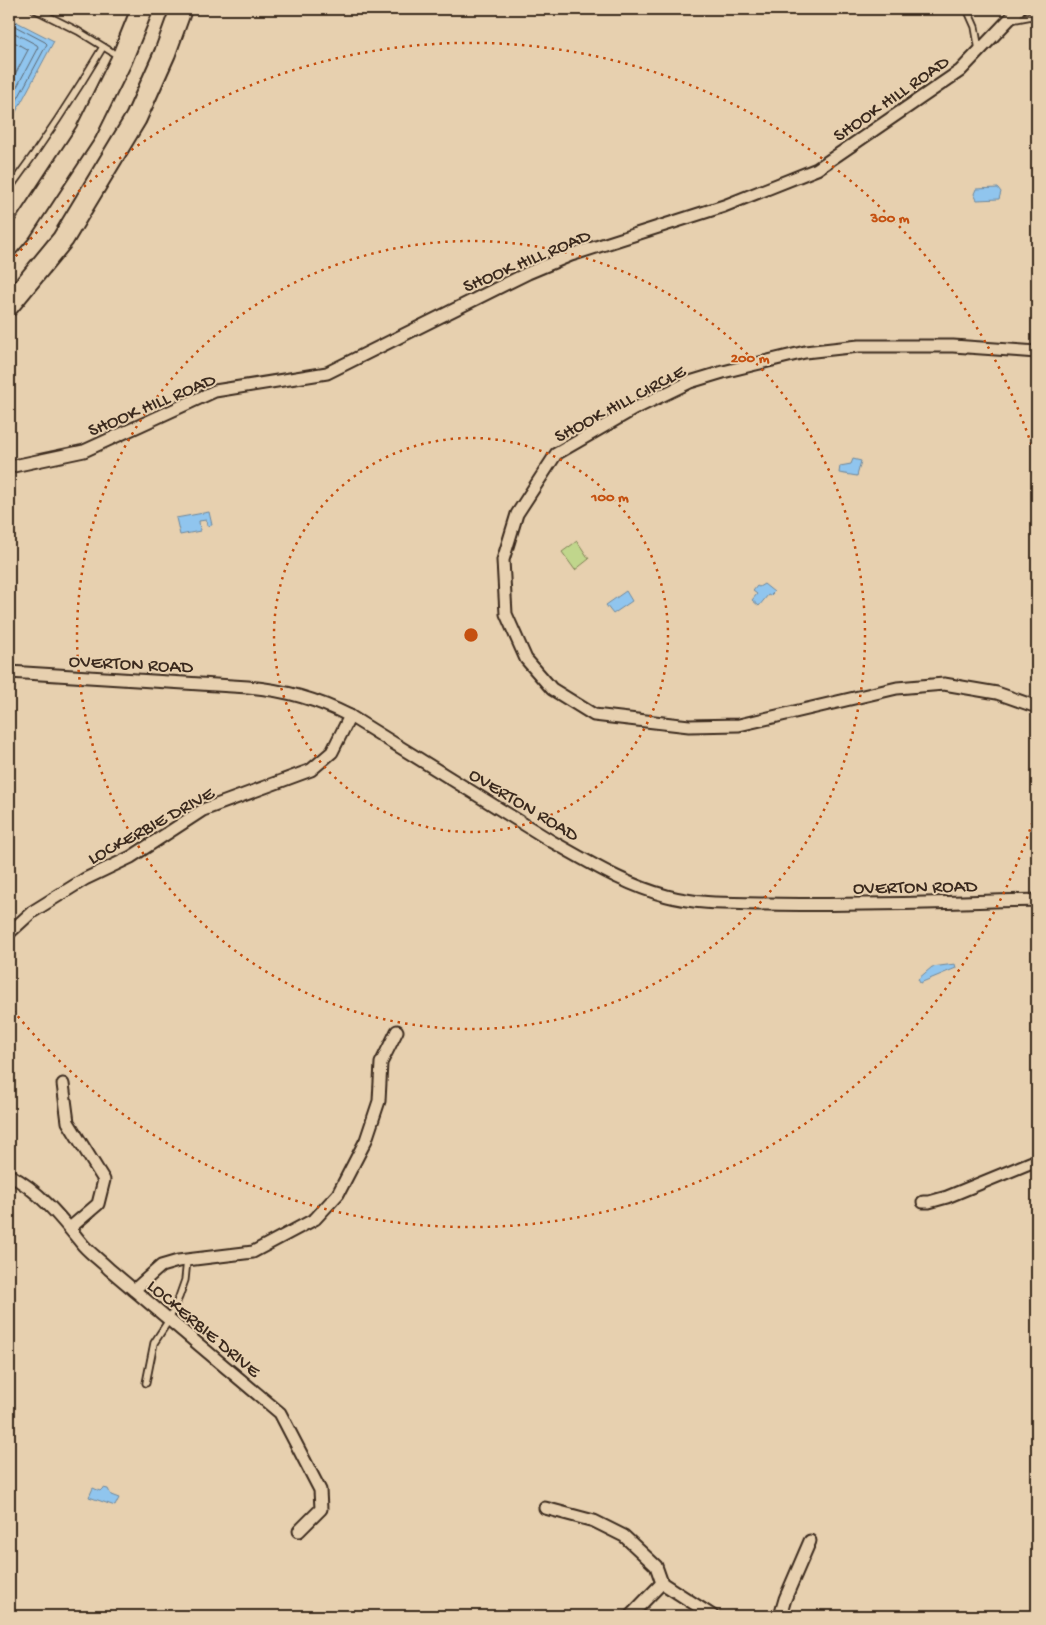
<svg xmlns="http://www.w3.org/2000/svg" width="1046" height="1625" viewBox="0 0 1046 1625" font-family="'Gochi Hand',sans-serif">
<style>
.green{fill:#c0d68c;stroke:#7e8055}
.water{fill:#90c5ee;stroke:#6e879b}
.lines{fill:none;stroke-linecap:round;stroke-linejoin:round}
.shore{stroke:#5d6871;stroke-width:1}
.lane-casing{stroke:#3b2a1e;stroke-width:9}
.street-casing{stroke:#3b2a1e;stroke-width:15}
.highway-casing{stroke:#3b2a1e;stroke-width:24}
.lane{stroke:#e7d0af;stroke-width:5.5}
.street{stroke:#e7d0af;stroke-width:11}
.highway{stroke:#e7d0af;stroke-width:20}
.ring{fill:none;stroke:#c55010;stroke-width:2.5;stroke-dasharray:2.5 5}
.labels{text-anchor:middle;stroke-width:4;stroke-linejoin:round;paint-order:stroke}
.street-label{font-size:19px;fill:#3b2a1e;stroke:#e7d0af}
.centre{fill:#c55010;stroke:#e7d0af;stroke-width:2.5}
.ring-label{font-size:15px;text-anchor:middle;font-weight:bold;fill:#c55010;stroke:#e7d0af;stroke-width:4;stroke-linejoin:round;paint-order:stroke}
</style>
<rect width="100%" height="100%" fill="#e7d0af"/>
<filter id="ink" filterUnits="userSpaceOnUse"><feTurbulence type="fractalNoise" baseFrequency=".02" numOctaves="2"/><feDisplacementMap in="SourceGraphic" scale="10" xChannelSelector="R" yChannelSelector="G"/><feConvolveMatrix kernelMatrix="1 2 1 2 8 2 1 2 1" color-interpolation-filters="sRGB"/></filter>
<g filter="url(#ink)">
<polygon class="green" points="577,541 589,559 575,570 562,552"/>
<g class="water">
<polygon points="9,18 54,41 9,125"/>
<polygon points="998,188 1001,192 999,199 977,200 974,194 976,189"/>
<polygon points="853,459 861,461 857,476 839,473 840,466 851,464"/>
<polygon points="209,512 212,525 207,526 206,520 199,521 200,531 180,535 176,518"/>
<polygon points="764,584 774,592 770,596 768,595 759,606 752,600 757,594 753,591 757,586 759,587"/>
<polygon points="626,591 632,601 613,614 606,605"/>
<polygon points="955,964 956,968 920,983 918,979 932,967"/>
<polygon points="93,1488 100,1491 103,1488 108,1489 111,1495 119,1498 115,1506 89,1497"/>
</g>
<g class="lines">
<g class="shore">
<polyline points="9,23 45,42 47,44 9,115"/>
<polyline points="9,30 37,45 38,47 9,102"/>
<polyline points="9,39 28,50 9,86"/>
</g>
<g class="lane-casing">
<g id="lane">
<polyline points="34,9 78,31 120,57"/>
<polyline points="967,9 975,27 979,50"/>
<polyline points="1011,20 1037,15"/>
<path d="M9,189c34,-46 65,-93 94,-142"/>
<polyline points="146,1383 154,1343 169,1320 179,1297 185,1280 187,1260"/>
</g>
</g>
<g class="street-casing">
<g id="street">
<polyline points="1037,352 953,346 859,346 805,352 723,372 690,382 634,409 556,454 517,514 503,560 506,614 526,659 552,689 594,715 689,726 739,725 897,688 944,684 997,693 1037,707"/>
<polyline points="9,467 84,451 215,391 327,373 528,273 571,255 724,206 817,169 960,71 1019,9"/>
<path d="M9,672l239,15c36,3 69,12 102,29l201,125c38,21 74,44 116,55 33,9 68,7 102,8 89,2 179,-2 268,-4"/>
<polyline points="9,933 32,912 85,879 131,857 203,810 311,770 332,752 350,716"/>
<polyline points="63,1084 68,1122 104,1180 98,1204 70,1228"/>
<path d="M9,1175c30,15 53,44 74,70 8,9 18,16 26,24l171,144 40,77 1,19 -22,22"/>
<polyline points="923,1202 929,1202 947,1197 1037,1160"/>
<polyline points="134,1290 161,1266 178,1261 253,1252 315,1219 338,1194 366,1140 379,1101 381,1063 397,1031"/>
<polyline points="545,1508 594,1521 624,1536 656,1566 662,1583 713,1616"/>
<polyline points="630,1616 662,1583"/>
<polyline points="780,1616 785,1599 810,1541"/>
</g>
</g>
<g class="highway-casing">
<g id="highway">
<polyline points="9,245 21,231 86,132 121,61 142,9"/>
<polyline points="9,305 63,239 136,118 165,53 181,9"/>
</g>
</g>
<use href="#lane" class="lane"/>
<use href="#street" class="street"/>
<use href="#highway" class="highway"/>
</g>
</g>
<g class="ring">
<circle cx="471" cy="635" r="197"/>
<circle cx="471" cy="635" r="394"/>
<path d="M1037 808A592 592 0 0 1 11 1008M11 262A592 592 0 0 1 1037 462"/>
</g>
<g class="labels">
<g class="street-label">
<text transform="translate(890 97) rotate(-35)" y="7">SHOOK HILL ROAD</text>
<text transform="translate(526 259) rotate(-23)" y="7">SHOOK HILL ROAD</text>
<text transform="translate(619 402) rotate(-28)" y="7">SHOOK HILL CIRCLE</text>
<text transform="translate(151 403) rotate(-23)" y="7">SHOOK HILL ROAD</text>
<text transform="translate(131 662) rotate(3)" y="7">OVERTON ROAD</text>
<text transform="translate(525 803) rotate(31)" y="7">OVERTON ROAD</text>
<text transform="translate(150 824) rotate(-29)" y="7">LOCKERBIE DRIVE</text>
<text transform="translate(915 885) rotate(-1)" y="7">OVERTON ROAD</text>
<text transform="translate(205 1327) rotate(40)" y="7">LOCKERBIE DRIVE</text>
</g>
</g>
<circle cx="471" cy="635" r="8" class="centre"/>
<g class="ring-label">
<text x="890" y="222">300 m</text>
<text x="750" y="362">200 m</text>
<text x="610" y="501">100 m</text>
</g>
<rect width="1046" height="1625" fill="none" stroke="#e7d0af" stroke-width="30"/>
<rect x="15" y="15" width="1016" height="1595" fill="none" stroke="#3b2a1e" stroke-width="2" filter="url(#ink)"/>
</svg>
